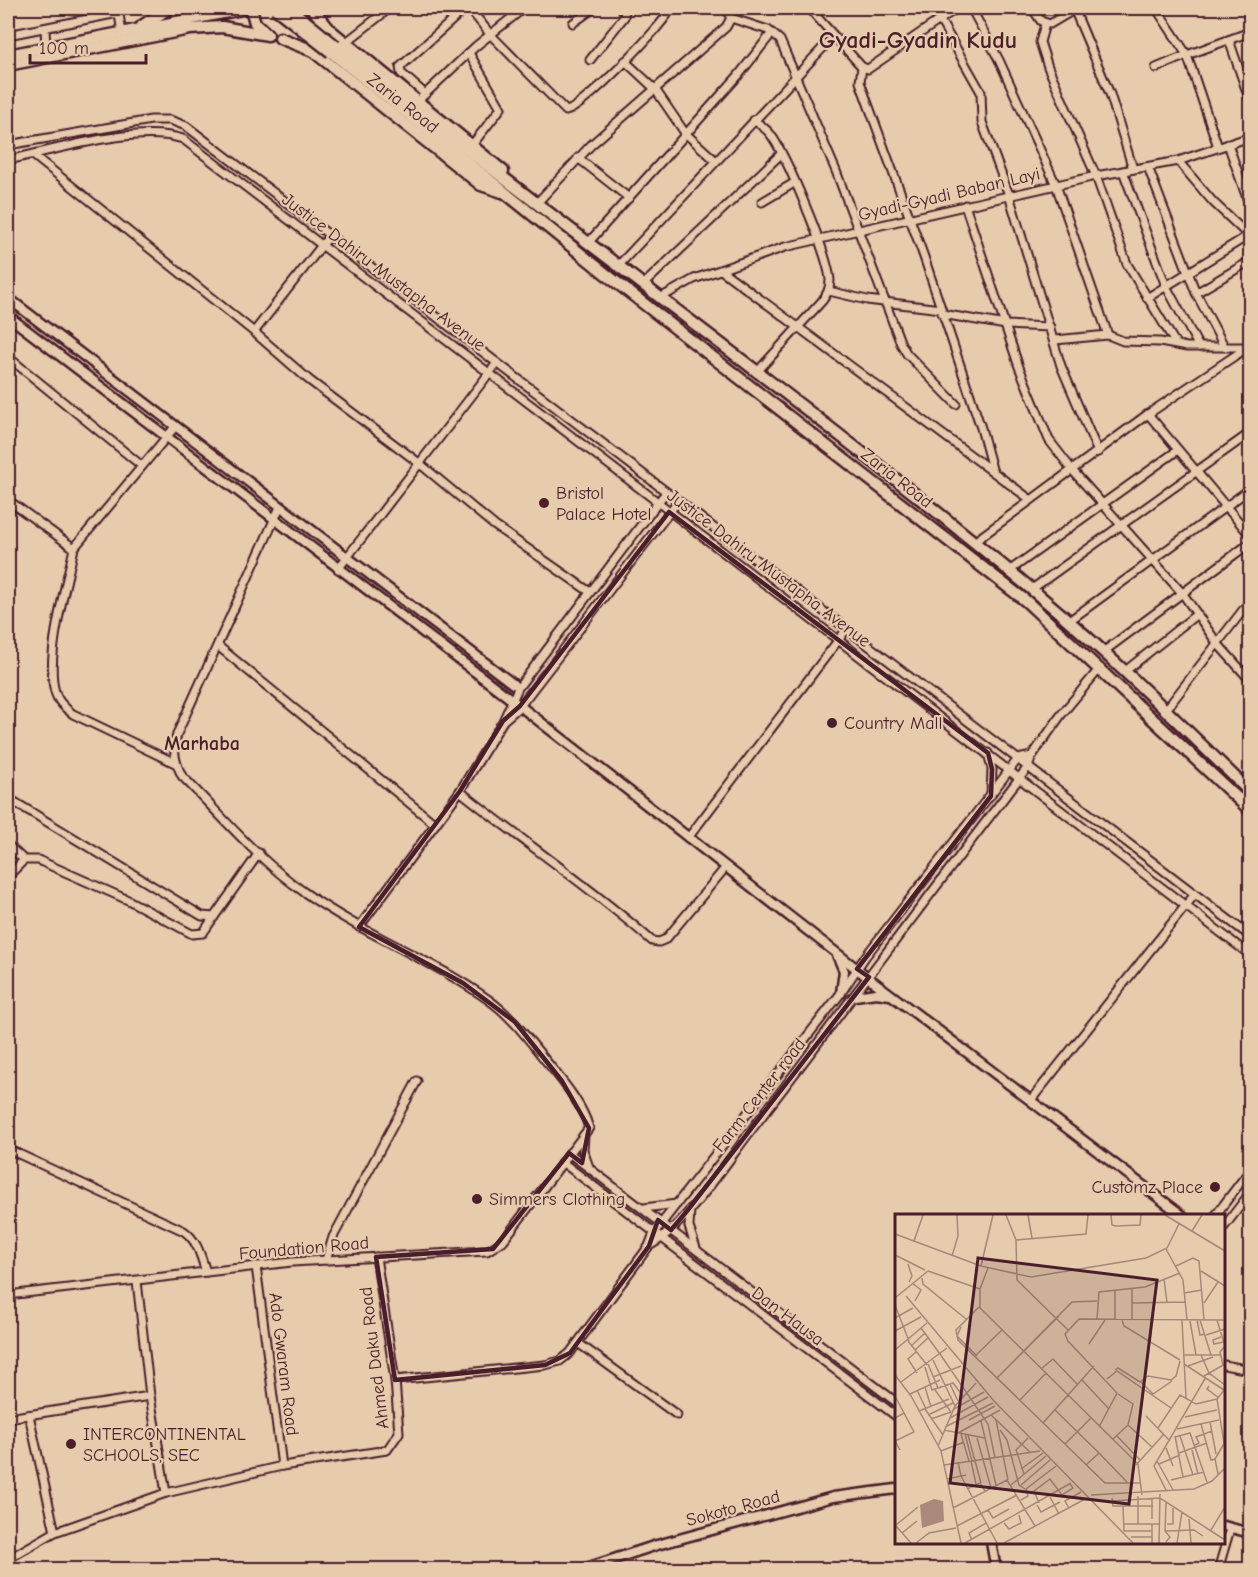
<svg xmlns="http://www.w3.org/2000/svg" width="1258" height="1577" viewBox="0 0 1258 1577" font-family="'Comic Neue',sans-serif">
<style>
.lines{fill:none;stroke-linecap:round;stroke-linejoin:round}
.minor-casing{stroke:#4a1f2b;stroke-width:11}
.tertiary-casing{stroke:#4a1f2b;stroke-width:13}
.trunk-casing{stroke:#4a1f2b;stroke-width:15}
.minor{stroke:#e6cbad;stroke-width:7}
.tertiary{stroke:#e6cbad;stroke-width:8}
.trunk{stroke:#e6cbad;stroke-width:10}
.trunk-bridge-casing{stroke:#4a1f2b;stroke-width:15;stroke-linecap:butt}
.trunk-bridge{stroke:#e6cbad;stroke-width:10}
.marked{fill:none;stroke:#4a1f2b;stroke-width:4.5;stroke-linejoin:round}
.poi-dot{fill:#4a1f2b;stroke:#e6cbad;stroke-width:2}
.labels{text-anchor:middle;stroke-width:4.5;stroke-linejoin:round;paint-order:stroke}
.street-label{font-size:18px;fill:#4a1f2b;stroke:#e6cbad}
.poi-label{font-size:18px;fill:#4a1f2b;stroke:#e6cbad;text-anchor:start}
.neighbourhood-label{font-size:20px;font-weight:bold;fill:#4a1f2b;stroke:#e6cbad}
.district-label{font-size:24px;font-weight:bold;fill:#4a1f2b;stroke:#e6cbad}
.inset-road{fill:none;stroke:#a88679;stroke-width:1.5}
.view{fill:#4a1f2b;fill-opacity:0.15;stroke:#4a1f2b;stroke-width:3}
.inset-edge{fill:none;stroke:#4a1f2b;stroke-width:3}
</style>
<rect width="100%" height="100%" fill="#e6cbad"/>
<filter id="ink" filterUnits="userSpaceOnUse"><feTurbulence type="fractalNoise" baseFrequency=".0167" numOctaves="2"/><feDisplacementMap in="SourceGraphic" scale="12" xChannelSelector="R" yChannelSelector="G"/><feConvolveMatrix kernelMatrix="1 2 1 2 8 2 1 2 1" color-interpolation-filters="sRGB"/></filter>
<g filter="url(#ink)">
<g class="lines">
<g class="minor-casing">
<g id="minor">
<polyline points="118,8 122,33"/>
<polyline points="809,8 862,67 868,69 957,8"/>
<polyline points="971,8 999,60 1056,185 1108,335"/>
<polyline points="1032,8 1041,21 1050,24 1077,8"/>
<polyline points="1156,8 1187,55 1250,32"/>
<polyline points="1074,9 1110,94 1133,169"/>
<polyline points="731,18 768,30 780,40 836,171 901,344 907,354 956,404"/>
<polyline points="940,20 981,92 982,122 1009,195 1061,366 1098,452"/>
<polyline points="573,23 594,8"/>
<polyline points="1045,24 1040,42 1048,67 1096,176 1127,264 1176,344"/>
<polyline points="45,29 46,47"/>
<polyline points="8,35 118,13"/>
<polyline points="1229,40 1250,101"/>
<polyline points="345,43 390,8"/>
<polyline points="469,53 501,108 472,145"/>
<polyline points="590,60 624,17 625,12 621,8"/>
<polyline points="625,61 655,89 685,133 716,161"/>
<polyline points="862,67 860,82 924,257 981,428 992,469"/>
<polyline points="1156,68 1187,55 1218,147"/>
<path d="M425,94l-24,-21 -1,-6 66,-59 4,1 20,25 76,77c16,-2 100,-88 105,-103"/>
<polyline points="422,97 476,46 524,8"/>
<path d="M754,120c6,5 13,9 17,15 16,22 57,120 59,145 0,9 -3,14 -8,21l-66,72"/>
<polyline points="1228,144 1250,207"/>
<polyline points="8,145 151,120 170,120 186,126 1250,936"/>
<polyline points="33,155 254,332 330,235"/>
<polyline points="578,158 629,198"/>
<path d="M8,160c47,-10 130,-36 175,-21l1067,816"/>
<polyline points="1178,161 1213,202 1250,237"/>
<polyline points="1148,167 1196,293 1224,346"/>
<polyline points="1123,171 1166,286 1199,347"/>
<polyline points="762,202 794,183"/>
<polyline points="536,204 591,145 726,27 731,18 725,8"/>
<polyline points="965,205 1019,367 1049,440 1073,471 1183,594 1217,643 1250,680"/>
<polyline points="588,243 738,76 772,33"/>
<polyline points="618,266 834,36"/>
<polyline points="721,270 1031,500"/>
<polyline points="643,285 781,154"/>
<polyline points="829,291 867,300 941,309"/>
<polyline points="1196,293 1250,261"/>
<polyline points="660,298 694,279 785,247 1096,176 1178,161 1250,137"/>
<polyline points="1147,298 1249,235"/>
<polyline points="942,314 1006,325 1050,327"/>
<polyline points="254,332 309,380 419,463 495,526 590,592"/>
<polyline points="1055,340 1108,335 1123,341 1160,342 1187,347 1248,347"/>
<polyline points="8,357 142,466"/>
<polyline points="1148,414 1250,535"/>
<polyline points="8,500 74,548 174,428"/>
<polyline points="974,542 1148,414 1248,347"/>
<path d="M74,548c-7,35 -32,117 -17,149 4,8 9,12 16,17l102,49"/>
<polyline points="338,569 497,363"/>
<polyline points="1009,571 1178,450"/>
<polyline points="1032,589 1250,433"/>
<polyline points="1069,621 1250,489"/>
<polyline points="218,646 435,824"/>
<polyline points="1103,652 1250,543"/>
<polyline points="1124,672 1197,614"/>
<polyline points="1165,711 1250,601"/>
<polyline points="505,719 520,706 678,501"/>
<polyline points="988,753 992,769 991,795"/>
<polyline points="1032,756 1061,715 1100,668"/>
<path d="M460,791c63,51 131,96 192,150l7,1 7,-3 60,-72"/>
<polyline points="8,798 202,916 214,917 259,853"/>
<polyline points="688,838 846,630"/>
<polyline points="8,845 24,860"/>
<polyline points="8,876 24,860 38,860 128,900 192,934 203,933 214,917"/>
<polyline points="359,927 460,791 503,721 518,688 666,492"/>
<polyline points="1031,1100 1195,894"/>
<polyline points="584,1135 583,1150 589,1167"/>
<path d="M8,1149l176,82c14,10 17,26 22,41"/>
<polyline points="569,1153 896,1402"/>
<polyline points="562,1162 896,1416"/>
<polyline points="644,1208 677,1204"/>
<polyline points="690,1209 689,1227 696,1248"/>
<polyline points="1215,1216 1250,1170"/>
<polyline points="1224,1227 1250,1193"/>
<polyline points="326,1260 333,1237 417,1081"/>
<polyline points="256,1266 282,1466"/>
<polyline points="137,1281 150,1396 166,1493"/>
<path d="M8,1295l284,-33 195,-11 16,-10 86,-113c-6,-22 -24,-44 -38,-61 -20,-24 -37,-49 -62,-67 -59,-42 -127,-66 -185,-108 -46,-32 -83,-77 -122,-116 -8,-16 -9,-25 -5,-42l103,-227"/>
<polyline points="578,1343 677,1415"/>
<polyline points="1224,1365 1250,1370"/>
<path d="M395,1380l150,-15 15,-4 10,-8 79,-107 5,-13 187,-240 24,-36 153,-198 14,-3 -4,11c-92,118 -181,239 -272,357 -27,34 -71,104 -107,122"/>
<polyline points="29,1415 55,1532"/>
<polyline points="8,1418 150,1396"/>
<polyline points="8,1559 55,1532 166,1493 282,1466 387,1450 399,1433 395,1380 376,1257"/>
<polyline points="1218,1570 1230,1529"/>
</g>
</g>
<g class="tertiary-casing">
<g id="tertiary">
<polyline points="8,298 513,684"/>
<polyline points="8,316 520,706 857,969 1183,1216"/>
<polyline points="837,955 844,971 841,993"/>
<polyline points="855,996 876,993 890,995"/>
<polyline points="1224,1526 1250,1533"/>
<polyline points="991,1542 996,1570"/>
<polyline points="580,1570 657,1545 833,1497 896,1489"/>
</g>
</g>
<g class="trunk-casing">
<g id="trunk">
<polyline points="251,8 255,23 267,34"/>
<polyline points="312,8 329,29 503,171"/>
<polyline points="142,26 169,8"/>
<polyline points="280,38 313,51 481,185 502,192"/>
<path d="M336,46c232,188 477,360 706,552 73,61 140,128 208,194"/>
<polyline points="331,52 607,275 1026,601 1250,810"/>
<polyline points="8,55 248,8"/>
<polyline points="8,65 190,29 222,27 268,35"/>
</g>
</g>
<use href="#minor" class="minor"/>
<use href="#tertiary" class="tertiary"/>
<use href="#trunk" class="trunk"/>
<g class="trunk-bridge-casing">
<g id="trunk-bridge">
<polyline points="275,8 331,52"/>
<polyline points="289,8 336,46"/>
</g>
</g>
<use href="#trunk-bridge" class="trunk-bridge"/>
</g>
</g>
<path class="marked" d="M669,512l319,241 4,16 -1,27 -134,173 12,8 -182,234 -16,19 -13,-10 -9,26 -79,107 -25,12 -150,15 -19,-123 117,-8 76,-96 13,10 7,-35 -27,-47 -47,-59 -52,-39 -104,-56 101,-136 43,-70 17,-15z"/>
<g class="poi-dot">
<circle cx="544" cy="503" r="6"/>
<circle cx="832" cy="723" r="6"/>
<circle cx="1215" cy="1187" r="6"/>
<circle cx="477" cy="1199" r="6"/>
<circle cx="71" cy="1444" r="6"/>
</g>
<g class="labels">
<g class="street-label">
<text transform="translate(403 103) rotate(38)" y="6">Zaria Road</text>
<text transform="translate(949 194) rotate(-13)" y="6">Gyadi-Gyadi Baban Layi</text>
<text transform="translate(384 272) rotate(37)" y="6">Justice Dahiru Mustapha Avenue</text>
<text transform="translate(897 478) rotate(38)" y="6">Zaria Road</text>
<text transform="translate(769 568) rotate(37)" y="6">Justice Dahiru Mustapha Avenue</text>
<text transform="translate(759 1095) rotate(-52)" y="6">Farm Center road</text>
<text transform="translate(304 1248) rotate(-5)" y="6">Foundation Road</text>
<text transform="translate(788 1316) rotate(37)" y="6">Dan Hausa</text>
<text transform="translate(374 1358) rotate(-97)" y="6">Ahmed Daku Road</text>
<text transform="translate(284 1364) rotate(83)" y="6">Ado Gwaram Road</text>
<text transform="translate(733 1508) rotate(-15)" y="6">Sokoto Road</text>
</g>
<g class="poi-label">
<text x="556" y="499">Bristol<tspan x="556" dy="21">Palace Hotel</tspan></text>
<text x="844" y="729">Country Mall</text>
<text x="1203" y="1193" text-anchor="end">Customz Place</text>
<text x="489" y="1205">Simmers Clothing</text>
<text x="83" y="1440">INTERCONTINENTAL<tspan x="83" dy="21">SCHOOLS, SEC</tspan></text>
</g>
<g class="neighbourhood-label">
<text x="202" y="750">Marhaba</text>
</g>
<g class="district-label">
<text x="918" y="48">Gyadi-Gyadin Kudu</text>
</g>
</g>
<g transform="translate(895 1214)">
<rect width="330" height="330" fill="#e6cbad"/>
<path d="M39,285l9,2 1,20 -22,7 -2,-23z" fill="#aa897c"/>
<path class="inset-road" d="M111,1l10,25 1,40 51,50M133,1l4,23M216,1l1,10 4,1 24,-1 1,-10M270,1l60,36M297,17l10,-16M0,20l86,32 50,11 115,-19 21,-10 12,-24M121,26l70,-6 2,-19M19,27l9,-26M271,35l17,31 4,40M0,41l30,15M57,42l6,-20 -1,-21M13,50l4,12 -3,6M86,52l12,-51M281,52l17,-8 6,3 5,59M93,54l-8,21v19l158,156 4,31M33,57l52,18M306,57l24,15M27,64l1,6 43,35M269,65l3,24M17,69l9,7 -6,11M237,75v31M220,77v28M289,79l18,-3M11,82l88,105 139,142M0,84l33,-27M237,89l53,-1M309,89l14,-21M0,91l14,36M84,93l-23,23 2,10 147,143h36M164,102l-63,63 76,-77 25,-1M0,104l18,-10M202,105l2,-27 46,-5 35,-14M227,106l2,6 56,34M287,106l4,78M302,106l3,15 5,-1M305,106l11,35M322,106l8,26M295,107l6,34M66,113l-4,9 20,20M26,114l19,26M0,117l26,-14M311,121l19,-6M326,123l-8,3 1,4 9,-2M13,127l19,24M194,130l16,-24M16,132l14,-13M0,136l32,-27M20,136l14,-13M21,138l-8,7 9,14M45,140l48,70 7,34M289,141h36M306,141l8,18 16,12M80,142l27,-26M38,146l22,46M33,150l10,24M289,150l40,26M328,151l-3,-13 5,-6M293,152l25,-9M30,153l7,23 21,-7 10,13M146,155l12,-10 24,25M220,156l3,-2 22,14 8,-6 23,4 5,-4 4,-15M0,161l16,21 30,55 20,92M309,162l21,-12M38,163l28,-11M212,165l10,-8 54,37M187,166l27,29M6,168l46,-34M246,168l12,12 19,-13M55,170l8,17M314,172l-2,3 12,9M30,173l6,20M22,176l9,19M40,176l16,22M15,180l30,-14M223,180l15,10 -5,21M0,182l9,17M322,185l7,44M125,186l26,-27M30,195l18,26M59,195l30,-17M160,196l44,43M24,197l30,-12M33,201l25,-12M96,201l40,38M251,202l24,25M290,203l32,-7M0,204l9,-5 10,19 -19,9 5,9M55,204l38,-21M36,205l20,-7M74,206l26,-14M101,206l12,60M86,207l15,64M315,208l6,32M148,209l51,-57M306,210l10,36 4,-1M50,213l48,-24M204,213l18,-34 -49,-52 -3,-7 14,-15 146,1M263,214l22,-33 16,9 21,-5 8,-10M282,215l42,-9M49,216l41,8M105,216l7,10 12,45 6,4M63,219l42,-23M66,220l8,27M70,220l7,27M73,221l13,48M222,222l23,24M280,222l8,41M285,222l13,39M280,223l15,-4 17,49M82,224l14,50M218,225l15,-14 24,22M170,230l26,-26M300,231l4,-2 -3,-6 16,-6M43,232l17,-40 21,-23M271,234l7,18M297,236l6,24M46,237l23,-9M284,239l28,-10M76,247l5,23M262,247l16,29M63,248l3,14 5,-1M264,250l21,-9M49,251l96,-14M191,251l13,-12 28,29M241,251l28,-31M126,255l22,-16M129,260l-8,-24 12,-12M323,260l-3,-15 10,-17M52,265l14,-3 36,67M276,266l33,-8M116,271l35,-29M125,272l30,-26M72,275l13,-6 5,8M271,276l-12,-24 52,-89M196,281l103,-6 18,-8 13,-13M155,283l9,17M217,284l1,8h40M126,286l7,-4 -2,-7 30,-23M217,287l48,-3 65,42M144,289l-5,-12 16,-12 12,16 11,-7 -3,-4M142,291l4,7 19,-10M228,292l1,25h28M58,294l54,-28 28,46M174,294l-4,-7 16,-9M93,296l5,8 16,-9M257,305v-21M294,305l2,24M109,309l5,6 12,-6 -2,-8M228,310h36M243,310v-28M257,310v19M272,310h6v-16M1,311l22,-18M1,312l15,17M62,312l60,-31M316,316l14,-23M270,317l29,-1 9,6M7,319l15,-12M236,323h21M77,326l-3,-7 17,-10M271,328l4,-5 -5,-6 1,-28M21,329l13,-10 27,-5M70,329l106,-60M109,329l81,-44M264,329l1,-49M282,329l5,-31"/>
<path class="view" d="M83,44l179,22 -28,224 -179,-21z"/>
<rect width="330" height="330" class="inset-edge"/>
</g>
<rect width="1258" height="1577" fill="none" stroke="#e6cbad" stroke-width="30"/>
<rect x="15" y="15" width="1228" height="1547" fill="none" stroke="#4a1f2b" stroke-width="2" filter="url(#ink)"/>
<path d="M30 54v9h116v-9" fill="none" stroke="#4a1f2b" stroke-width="3"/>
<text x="39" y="54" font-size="18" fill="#4a1f2b" stroke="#e6cbad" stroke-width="4.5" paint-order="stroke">100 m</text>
</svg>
